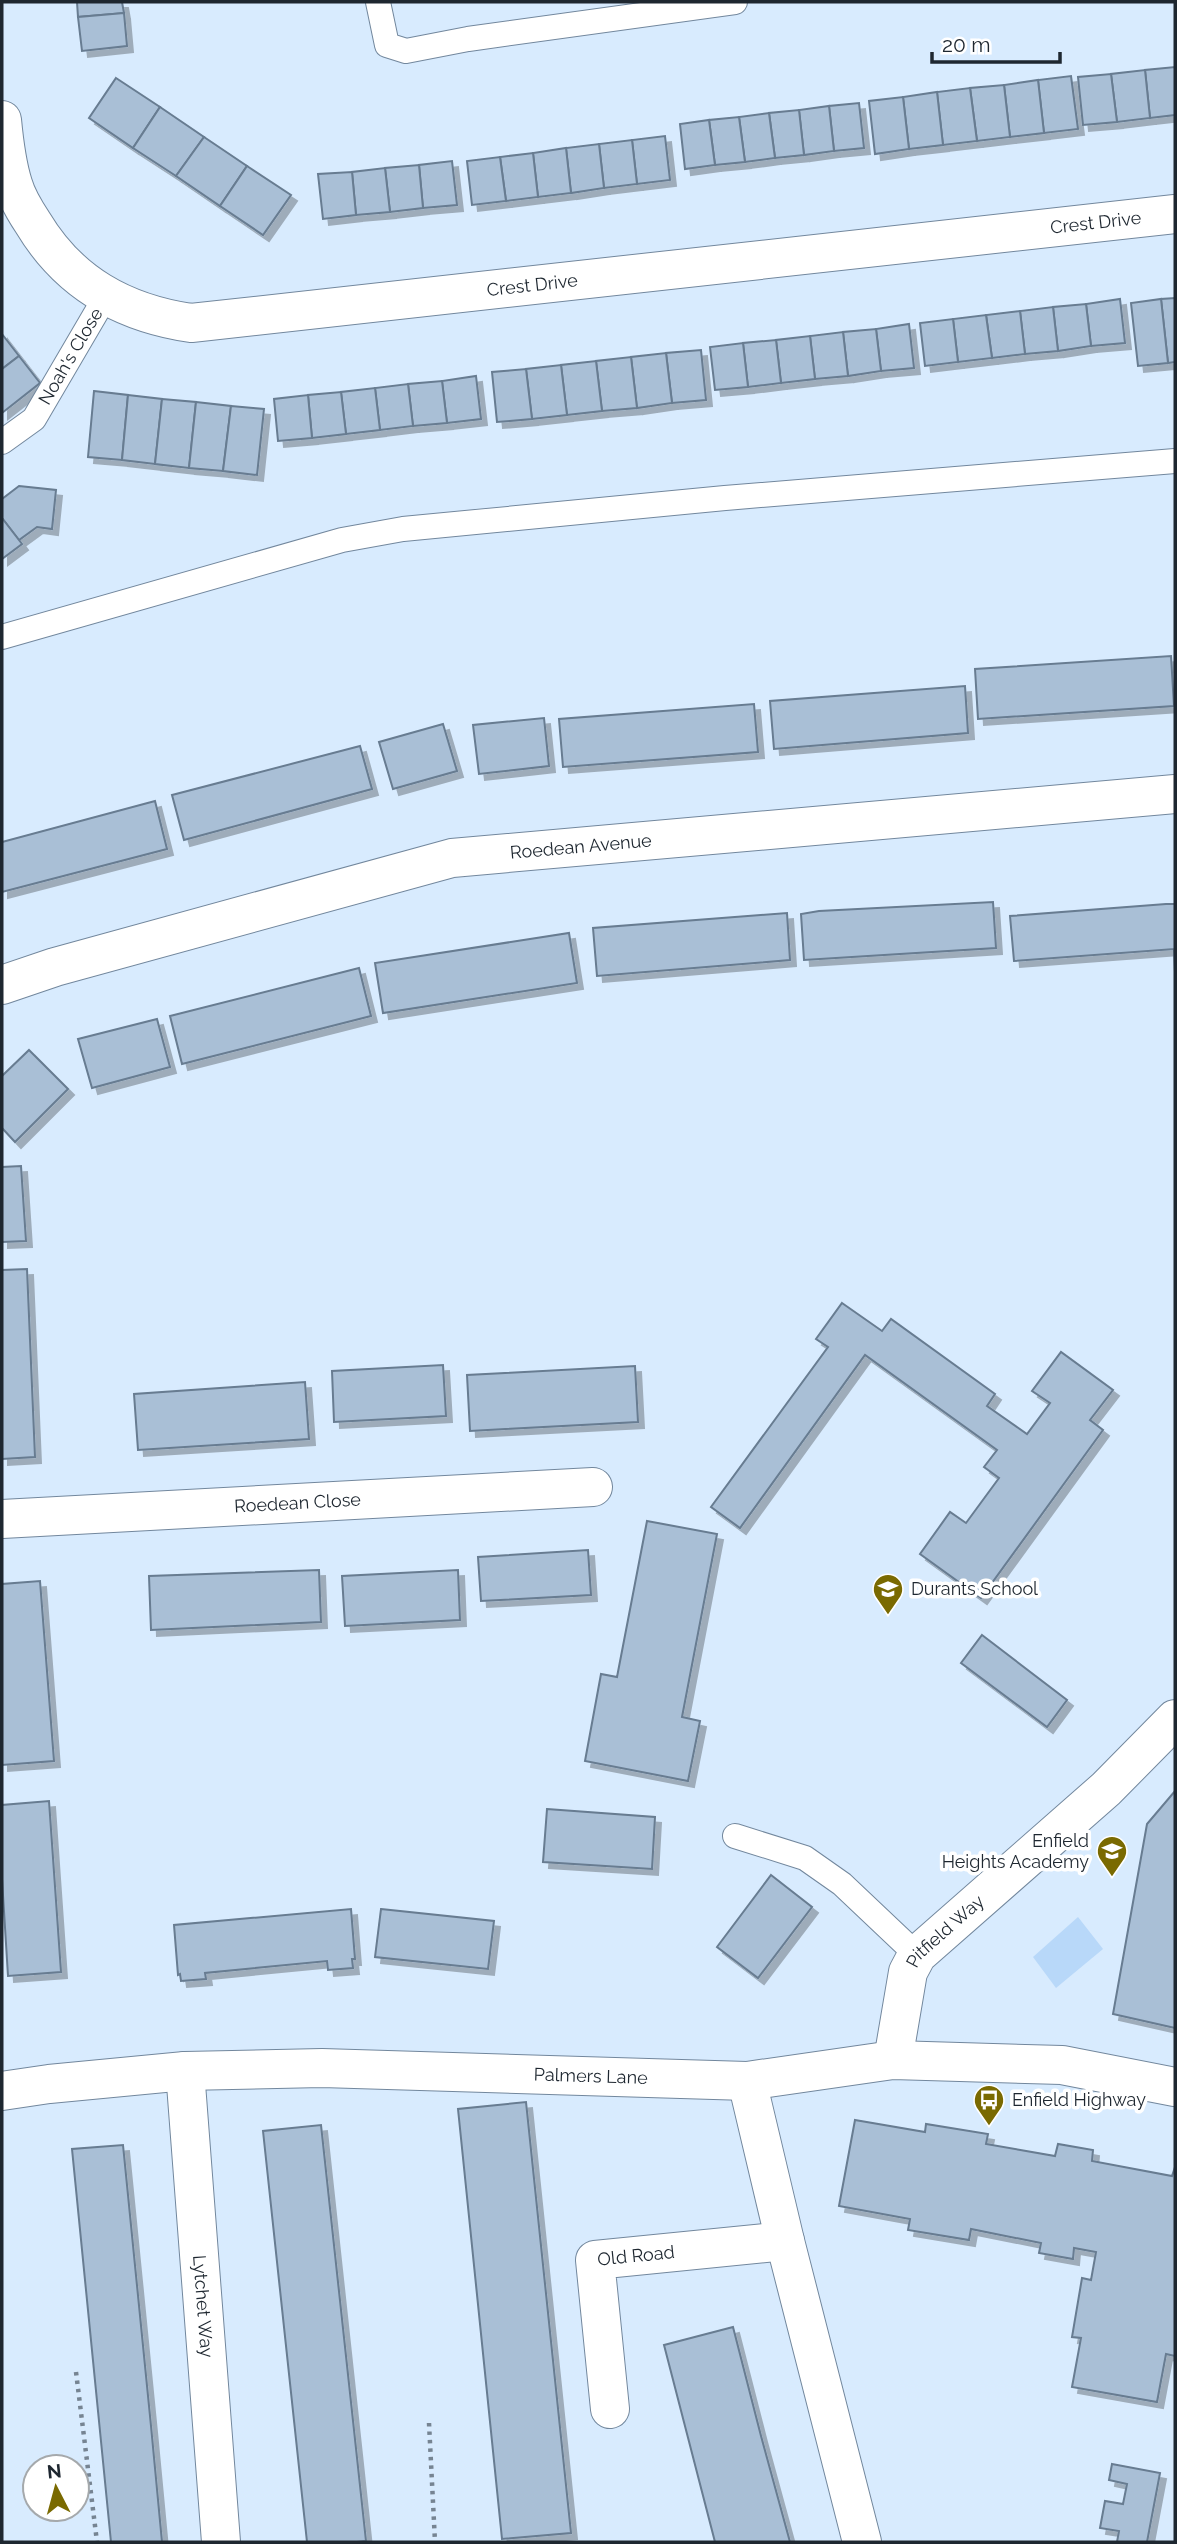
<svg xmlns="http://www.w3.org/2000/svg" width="1177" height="2544" viewBox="0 0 1177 2544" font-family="Raleway,sans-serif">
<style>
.green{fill:#b8d8f9}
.building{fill:#a9bfd6;stroke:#677c91;stroke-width:2;filter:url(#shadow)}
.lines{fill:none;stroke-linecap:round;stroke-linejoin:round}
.service-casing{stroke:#72879d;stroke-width:26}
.minor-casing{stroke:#72879d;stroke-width:40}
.path{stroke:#768492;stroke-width:4.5;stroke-dasharray:3.5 5;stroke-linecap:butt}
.service{stroke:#fff;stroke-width:24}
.minor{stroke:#fff;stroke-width:38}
.labels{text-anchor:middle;stroke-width:7;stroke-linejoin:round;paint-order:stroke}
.street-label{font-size:18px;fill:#1e2730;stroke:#fff}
.poi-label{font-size:18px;fill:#1e2730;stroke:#fff;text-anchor:start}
</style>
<defs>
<filter id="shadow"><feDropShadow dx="6" dy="6" stdDeviation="0" flood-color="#0004"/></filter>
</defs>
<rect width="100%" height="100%" fill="#d8ebfe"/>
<polygon class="green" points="1078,1917 1103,1949 1056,1988 1033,1957"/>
<g class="building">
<polygon points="77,2 122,2 124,13 78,17"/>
<polygon points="124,13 127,46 82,51 78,17"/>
<polygon points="1175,67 1175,115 1150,118 1145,70"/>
<polygon points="1145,70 1150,118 1117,122 1111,74"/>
<polygon points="1111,74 1117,122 1083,125 1078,77"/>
<polygon points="1071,76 1078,129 1044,133 1038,80"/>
<polygon points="116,78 160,107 133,148 89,118"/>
<polygon points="1038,80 1044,133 1010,137 1004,85"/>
<polygon points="1004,85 1010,137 977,141 970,88"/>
<polygon points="970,88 977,141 943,145 937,92"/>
<polygon points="937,92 943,145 909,149 903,97"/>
<polygon points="903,97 909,149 875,154 869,101"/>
<polygon points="859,103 864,148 834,151 829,106"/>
<polygon points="829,106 834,151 804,155 799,110"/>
<polygon points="160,107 204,137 176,176 133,148"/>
<polygon points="799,110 804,155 775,158 769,113"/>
<polygon points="769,113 775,158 745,162 739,117"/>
<polygon points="739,117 745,162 715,165 709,120"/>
<polygon points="709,120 715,165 685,169 680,124"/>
<polygon points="665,136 670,180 637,184 632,140"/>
<polygon points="204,137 247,166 220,206 176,176"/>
<polygon points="632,140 637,184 604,188 599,144"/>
<polygon points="599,144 604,188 571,193 566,148"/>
<polygon points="566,148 571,193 538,197 533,153"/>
<polygon points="533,153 538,197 506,201 500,157"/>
<polygon points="500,157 506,201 472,205 467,161"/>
<polygon points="452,161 457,205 423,208 419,165"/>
<polygon points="419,165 423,208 390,212 385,168"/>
<polygon points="247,166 291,195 263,235 220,206"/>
<polygon points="385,168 390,212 356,215 352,172"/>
<polygon points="352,172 356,215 323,219 318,174"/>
<polygon points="1175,298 1175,362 1168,363 1161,299"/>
<polygon points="1120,299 1125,343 1091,346 1086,304"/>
<polygon points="1161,299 1168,363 1138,366 1131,303"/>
<polygon points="1086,304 1091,346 1058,351 1053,307"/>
<polygon points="1053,307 1058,351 1025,354 1020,311"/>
<polygon points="1020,311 1025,354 992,358 986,315"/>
<polygon points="986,315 992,358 958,362 953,319"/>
<polygon points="953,319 958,362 925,366 920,323"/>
<polygon points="909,324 914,368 881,371 876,329"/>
<polygon points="876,329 881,371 848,376 843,332"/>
<polygon points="843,332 848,376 815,379 810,336"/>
<polygon points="2,334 19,356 2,369"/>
<polygon points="810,336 815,379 781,383 776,340"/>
<polygon points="776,340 781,383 748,387 743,343"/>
<polygon points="743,343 748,387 715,390 710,347"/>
<polygon points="701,350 706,400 672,403 666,353"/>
<polygon points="666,353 672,403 637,408 631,357"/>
<polygon points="19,356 40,383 2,413 2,369"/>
<polygon points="631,357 637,408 602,411 596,361"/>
<polygon points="596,361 602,411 567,415 561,365"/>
<polygon points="561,365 567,415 532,419 526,369"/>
<polygon points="526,369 532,419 497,422 492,372"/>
<polygon points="476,376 481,419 447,423 442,381"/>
<polygon points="442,381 447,423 413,426 408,384"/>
<polygon points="408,384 413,426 380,430 375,388"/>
<polygon points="375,388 380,430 346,434 341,392"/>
<polygon points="94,391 128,395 122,460 88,457"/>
<polygon points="341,392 346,434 312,438 308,395"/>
<polygon points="128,395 162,399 155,464 122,460"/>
<polygon points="308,395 312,438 278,441 274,399"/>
<polygon points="162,399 196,402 189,468 155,464"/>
<polygon points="196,402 231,406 223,471 189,468"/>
<polygon points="231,406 264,409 257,475 223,471"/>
<polygon points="19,486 56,490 52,529 37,527 19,540 2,518 2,499"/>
<polygon points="2,518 22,544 2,559"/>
<polygon points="1171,656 1174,706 978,719 975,669"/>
<polygon points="965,686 968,733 774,749 770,701"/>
<polygon points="754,704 758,752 563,767 559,719"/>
<polygon points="544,718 549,766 479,774 473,725"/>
<polygon points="443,724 457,771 393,789 379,742"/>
<polygon points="360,746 372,789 184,840 172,795"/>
<polygon points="155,801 167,849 2,892 2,842"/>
<polygon points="993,902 996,948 804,960 801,914 819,911"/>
<polygon points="1166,904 1175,904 1175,972 1174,949 1014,961 1010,916"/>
<polygon points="787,913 790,960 597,976 593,928"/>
<polygon points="569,933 577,983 383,1013 375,963"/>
<polygon points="359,968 371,1016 182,1064 170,1016"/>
<polygon points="157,1019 170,1067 92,1088 78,1039"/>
<polygon points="29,1050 68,1089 15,1142 2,1128 2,1076"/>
<polygon points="21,1166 26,1241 2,1242 2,1167"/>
<polygon points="27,1269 35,1457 2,1459 2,1270"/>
<polygon points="842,1303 882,1331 891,1319 995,1394 987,1406 1027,1434 1050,1403 1032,1391 1061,1352 1113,1390 1090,1420 1103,1430 981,1598 920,1554 950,1512 966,1523 999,1478 984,1467 997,1450 865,1355 740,1528 711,1507 828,1347 816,1339"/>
<polygon points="443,1365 446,1416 334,1422 332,1371"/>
<polygon points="635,1366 638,1422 470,1431 467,1375"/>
<polygon points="305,1382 309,1439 138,1450 134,1394"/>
<polygon points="647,1521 717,1534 682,1717 700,1721 688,1781 585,1761 601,1674 617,1677"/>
<polygon points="588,1550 591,1595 481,1601 478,1557"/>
<polygon points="319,1570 321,1622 151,1630 149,1576"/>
<polygon points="458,1570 460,1620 345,1626 342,1576"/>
<polygon points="40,1581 54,1761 2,1765 2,1584"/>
<polygon points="982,1635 1067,1700 1047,1727 961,1663"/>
<polygon points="1175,1791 1175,2028 1113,2014 1147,1824"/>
<polygon points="49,1801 61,1972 8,1976 2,1879 2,1805"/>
<polygon points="547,1809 655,1817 652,1869 543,1862"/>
<polygon points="771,1875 812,1907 758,1978 717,1947"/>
<polygon points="351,1909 355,1959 352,1959 353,1968 328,1970 327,1961 205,1973 206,1979 181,1981 180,1974 178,1975 174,1925"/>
<polygon points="381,1909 494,1921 488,1969 375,1957"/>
<polygon points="526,2102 571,2533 502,2539 458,2109"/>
<polygon points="855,2120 925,2132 926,2124 988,2134 986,2144 1055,2156 1058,2144 1093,2150 1092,2161 1172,2176 1175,2167 1175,2356 1166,2354 1157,2402 1072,2387 1081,2338 1072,2337 1082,2278 1091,2280 1096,2252 1074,2248 1073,2259 1039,2253 1041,2243 971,2229 969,2240 908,2230 910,2219 839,2206"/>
<polygon points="321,2125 366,2541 357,2542 307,2542 263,2131"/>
<polygon points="123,2145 151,2426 162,2542 111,2542 72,2149"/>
<polygon points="733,2327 761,2436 790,2542 715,2542 664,2345"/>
<polygon points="1112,2464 1160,2473 1147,2542 1117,2542 1119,2531 1100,2528 1105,2501 1123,2504 1127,2484 1109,2480"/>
</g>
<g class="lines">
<g class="service-casing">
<g id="service">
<polyline points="378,2 387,45 406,51 468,39 735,2"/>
<path id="s1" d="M2,442l32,-23 72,-123"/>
<polyline points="2,637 342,540 403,529 725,498 1175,461"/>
<polyline points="735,1836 805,1858 842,1884 917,1955"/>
</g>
</g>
<g class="minor-casing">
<g id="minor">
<path id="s2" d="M2,120c2,21 5,45 11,64 4,14 12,27 20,39 36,60 90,90 158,100l984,-109"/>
<path id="s3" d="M2,985l53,-18 397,-109 723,-64"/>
<path id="s4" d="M2,1519l591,-32"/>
<path id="s5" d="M893,2060l15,-88 9,-17 189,-166 69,-70"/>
<path id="s6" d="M185,2071l36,471"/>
<polyline points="747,2081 785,2241 862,2542"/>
<path id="s7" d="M2,2091l47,-7 136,-13 137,-3 425,13 146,-21 169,5 113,22"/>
<path id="s8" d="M610,2409l-15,-149 190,-19"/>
</g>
</g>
<g class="path">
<polyline points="76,2372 97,2542"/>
<polyline points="429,2423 435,2542"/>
</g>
<use href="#service" class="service"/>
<use href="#minor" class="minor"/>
</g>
<defs>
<g id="school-pin" transform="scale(1.575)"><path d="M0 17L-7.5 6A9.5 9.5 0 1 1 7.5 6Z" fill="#7a6a01" stroke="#fff"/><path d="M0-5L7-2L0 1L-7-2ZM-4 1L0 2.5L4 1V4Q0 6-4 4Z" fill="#fff"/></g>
<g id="bus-pin" transform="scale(1.575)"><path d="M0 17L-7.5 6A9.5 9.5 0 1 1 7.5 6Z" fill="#7a6a01" stroke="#fff"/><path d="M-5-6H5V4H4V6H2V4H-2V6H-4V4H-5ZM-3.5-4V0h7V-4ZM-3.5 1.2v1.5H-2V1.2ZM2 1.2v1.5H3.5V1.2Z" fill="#fff"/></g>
</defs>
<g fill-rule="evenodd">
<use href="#school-pin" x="888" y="1589"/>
<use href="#school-pin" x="1112" y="1851"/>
<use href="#bus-pin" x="989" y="2100"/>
</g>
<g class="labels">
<g class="street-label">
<text dy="6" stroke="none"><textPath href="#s2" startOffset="1213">Crest Drive</textPath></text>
<text dy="6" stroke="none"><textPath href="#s2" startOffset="646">Crest Drive</textPath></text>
<text dy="6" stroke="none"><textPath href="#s1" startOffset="112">Noah's Close</textPath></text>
<text dy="6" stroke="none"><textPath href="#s3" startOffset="597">Roedean Avenue</textPath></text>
<text dy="6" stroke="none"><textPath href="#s4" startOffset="296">Roedean Close</textPath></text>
<text dy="6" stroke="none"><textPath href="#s5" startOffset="145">Pitfield Way</textPath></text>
<text dy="6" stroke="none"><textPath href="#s7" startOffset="590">Palmers Lane</textPath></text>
<text dy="6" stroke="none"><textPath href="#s8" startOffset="191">Old Road</textPath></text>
<text dy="6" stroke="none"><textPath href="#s6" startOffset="236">Lytchet Way</textPath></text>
</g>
<g class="poi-label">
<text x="911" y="1595">Durants School</text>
<text x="1089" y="1847" text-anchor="end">Enfield<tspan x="1089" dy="21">Heights Academy</tspan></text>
<text x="1012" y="2106">Enfield Highway</text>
</g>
</g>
<rect width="1177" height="2544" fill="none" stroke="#1e2730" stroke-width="7"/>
<g transform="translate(56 2488) rotate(354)"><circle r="33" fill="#ffffff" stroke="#a5a9ac" stroke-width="2"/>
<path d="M0-5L12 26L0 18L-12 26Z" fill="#7a6a01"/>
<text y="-10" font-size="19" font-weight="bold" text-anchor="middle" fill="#1e2730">N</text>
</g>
<path d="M932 52v10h128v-10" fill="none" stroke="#1e2730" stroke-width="3.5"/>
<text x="942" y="52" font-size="21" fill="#1e2730" stroke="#ffffff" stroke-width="5" paint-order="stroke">20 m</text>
</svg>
